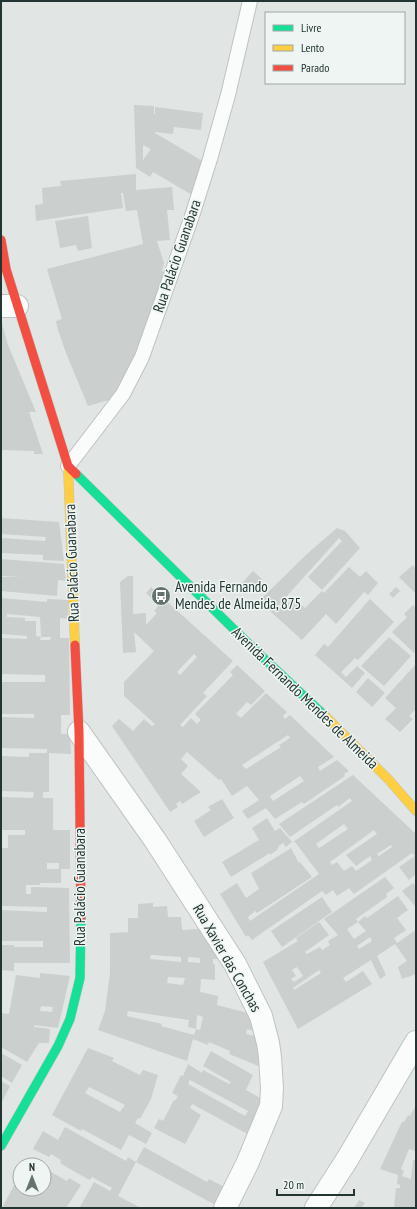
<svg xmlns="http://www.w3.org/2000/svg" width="417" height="1209" viewBox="0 0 417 1209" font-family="'PT Sans Narrow',sans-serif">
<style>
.building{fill:#cbcfce;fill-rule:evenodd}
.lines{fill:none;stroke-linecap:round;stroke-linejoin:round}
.lane-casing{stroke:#bec3c1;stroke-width:16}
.street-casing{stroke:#bec3c1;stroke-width:24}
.fast-casing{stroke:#bdc3c1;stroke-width:10}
.slow-casing{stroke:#bdc3c1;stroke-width:10}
.jam-casing{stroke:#bdc3c1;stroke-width:10}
.lane{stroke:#fafbfb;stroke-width:14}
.street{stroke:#fafbfb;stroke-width:22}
.fast{stroke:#16e098;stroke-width:9}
.slow{stroke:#ffcf43;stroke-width:9}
.jam{stroke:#f24e42;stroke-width:9}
.labels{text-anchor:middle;stroke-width:3;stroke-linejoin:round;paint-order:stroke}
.street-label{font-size:15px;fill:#223532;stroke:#eef5f2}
.poi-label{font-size:15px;fill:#223532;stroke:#eef5f2;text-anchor:start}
</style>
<rect width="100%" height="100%" fill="#e1e6e4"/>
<g class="building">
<path d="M134,105l20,1v8h1v-7l48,6 -2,17 -27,-3 -1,7 -18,-2v1l49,29 -10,34 -41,-24 -3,5 -14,-9zM143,145l8,4 -8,11z"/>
<polygon points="136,174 136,190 172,187 174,210 167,210 170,240 157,241 164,263 162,271 166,272 119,397 88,406 66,353 58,330 56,321 62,319 47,269 143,244 137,210 126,211 123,193 121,193 123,208 36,221 35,205 43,204 42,188 61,186 60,181"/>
<polygon points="88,216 92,248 78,251 76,245 60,248 55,221"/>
<polygon points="1,320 8,345 36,412 29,412 43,454 34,454 34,451 1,450"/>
<polygon points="1,518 59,522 64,561 43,560 43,555 1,553 1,538 45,541 46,537 1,534"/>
<polygon points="337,528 345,531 360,548 322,590 308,577 342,541 339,538 277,607 279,609 283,605 285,607 294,597 305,608 322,591 324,593 349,567 360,577 366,571 378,583 368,595 364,592 336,624 326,614 302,640 259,601 307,554"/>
<polygon points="1,559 64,564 66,581 58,580 57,596 1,591 1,577 22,577 1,576"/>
<polygon points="413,565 415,568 416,567 416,594 399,577"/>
<polygon points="253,571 262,579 250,592 241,584"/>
<path d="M128,576h5v38l13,-1v12l11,-12 -3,-2 10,-12 69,62 -30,32 4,3 -27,29 3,2 8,-9 6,6 4,-4 -6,-6 38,-39 -3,-3 7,-7 28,26 -14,14 -4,-3 -11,12 5,4 25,-25 21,19 -4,4 2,3 5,-4 44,42 -16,10 2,4 17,-11 12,11 -5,3 1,2 -41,28 -2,-2 -27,17 -9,-11 -18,11 -6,-8 17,-11 -12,-14 -15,10 -11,-17 -2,1 -32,-28 -6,7 7,7 -7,8 20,18 -19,12 -2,-3 -4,3 2,3 -8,5 -58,-86 7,-7 14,12 11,-12 8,7 3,-2 -31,-28v-14l30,-31 -20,-19 2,20 -13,1 -3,-71zM194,654l3,3 -17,18 -3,-3zM288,735l2,3 -11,7 2,2 -35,22 -4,-4zM300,776l4,5 -31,20 -3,-5z"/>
<polygon points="151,587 159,595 154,601 146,593"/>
<polygon points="396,587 400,591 393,598 389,594"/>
<path d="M1,598l46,4v-3l21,1v19l-8,-1v20h9l1,77h-9v19h9l1,20 -22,-1v39h-6v6h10v32h17v39h-9v14h-21v2h-14v9h5v-7l38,1 1,75h-56v8l-13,-1v-25h13v2h29v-6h-42v-31l46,2v-5l-46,-1v-58h7v-13h17v-5h-24v-33l32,1 1,-6 -33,-1v-35l28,1v-4h18v-4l-46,-1v-31l33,1v-4h-33v-32h44v-7l-44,-1v-35l1,-1 25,1v-3l-26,-2zM7,614l33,3 1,20h10l-1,3h-10l1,-3 -5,-1v-15h-11v-3l-18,-1zM47,863h12v6h-12z"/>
<polygon points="370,599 394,622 358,660 355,658 341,672 346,677 357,666 365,673 352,688 315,655 324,644 328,647"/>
<polygon points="413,605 416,608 416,651 414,653 392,632 407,617 404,614"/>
<polygon points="389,637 411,656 384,686 361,666"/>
<polygon points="416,664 416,709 409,716 413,719 400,732 385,719 396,708 385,698"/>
<polygon points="368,678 385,693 372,707 356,692"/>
<path d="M353,775l63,59v40l-7,6 -10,-13 16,-11 -3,-3 -58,41 -5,-6 -12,8 -4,-6 -7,5 -4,-4 -70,49 -4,-5 -2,2 -26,-43 17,-11 9,15 13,-9 -8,-16 40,-25 8,15 1,-1 12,15 -55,36 -2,-2 -7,6 2,4 69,-47 -24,-32h-2l59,-41 -2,-3 -12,9 -1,-2 -47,32 -11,-13zM344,824l4,5 -29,19 -3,-4zM374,830l3,4 -31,21 10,11 14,-10 2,4 -16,11 -4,-5 -8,5 -7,-9 -5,3 -2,-3zM391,845l1,2 -13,9 -2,-2z"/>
<polygon points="222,799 234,818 204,837 194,821 211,810 208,807"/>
<polygon points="267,818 275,831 280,828 292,842 286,847 283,843 279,846 277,850 270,855 270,853 231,877 222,862 259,840 252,828"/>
<path d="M385,877l9,11 -8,6 1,3 -31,22 2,3 -11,7 7,10 12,-8 -8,-9 7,-6 2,2 31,-22 10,14 -11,8 9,12 -12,8 3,5 19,-13v44l-14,5 -4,-12 9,-6 -12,-17 -18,12 9,19 -6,4 -9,-19 -28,18 3,4 17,-11 9,13 -74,45 -35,-67 35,-21 -2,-3 23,-16 10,13 -24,17 2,2 13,-7 2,3 8,-5 -2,-4 10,-6 -14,-16zM370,937l2,4 -13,8 -2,-3zM297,967l6,9 -9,6 -3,-3 5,-3 -4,-6zM319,970l2,3 -27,17 -1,-2z"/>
<polygon points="413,883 416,887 416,905 415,906 402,891"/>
<polygon points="322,897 332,912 282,947 271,931"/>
<path d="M153,903v4l14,-1 1,11h13l1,13 17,-1 19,30h-5v5h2v16l-14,-1 -1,13 18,4 -1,9 35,9 8,19 -13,-4 -1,5 16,3 6,33 -39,-16 1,-3 -21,-9 -1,3 -15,-6 -6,22 -89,-31 7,-19 5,-38v-40l18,-1v-14h10v-14zM151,955l30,2v5l-31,-3zM188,957l12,1v5l-12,-1zM168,977l17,1 -2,7 -16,-2zM128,1011l61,9 -1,7 8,2 1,-14 6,2 -3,13 -4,-1 -2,6 -33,-9 1,-2 -35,-8z"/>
<path d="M40,973l30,3 -12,52 -24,-3v2l16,2 -1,14h-10l-12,19 -26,-15v-34l8,1 7,-39 24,3zM41,1006l12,1 -1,5 -12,-1z"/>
<path d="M88,1048l26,10 -2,3 28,14 3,-5 15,5 -7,24 -11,20 -2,-1 -3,5 17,10 -6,11 -17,-9 -8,15 -39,-21 -1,2 -29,-16zM89,1087l36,18 -3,4 -2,3 -35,-19z"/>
<path d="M211,1051l42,24 -7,15 23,13 -16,34 -61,-33 -2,4 11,7 -16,29 -31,-16 5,-9 4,2 11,-21 1,1 3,-5 -6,-3 9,-18 2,1 5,-12 14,9 1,-3 26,14 2,-2 -28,-16zM190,1080l58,31 -3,5 -57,-32z"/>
<polygon points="1,1053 22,1065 12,1083 1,1076"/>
<polygon points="1,1081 10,1086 1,1104"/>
<polygon points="416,1105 416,1149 415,1151 409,1149 401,1169 404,1171 402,1176 411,1179 413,1160 416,1160 416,1208 394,1208 396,1188 400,1188 400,1185 397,1184 398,1175 380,1169 400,1126 402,1122 404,1122 408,1115 410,1116"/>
<polygon points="65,1127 126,1161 128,1157 136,1162 118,1196 141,1208 80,1207 94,1182 110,1191 112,1188 92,1177 90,1180 75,1172 60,1163 61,1160 51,1154 49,1157 33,1149 43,1131 58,1140"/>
<polygon points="144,1147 207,1182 209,1179 228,1189 219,1207 136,1162"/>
<polygon points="28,1159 39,1165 25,1165"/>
<polygon points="44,1168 67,1181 69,1178 81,1185 66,1208 2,1208 20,1174 20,1189 44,1189"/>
<polygon points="359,1200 365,1203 361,1208 354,1208"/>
</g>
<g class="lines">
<g class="lane-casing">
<polyline id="lane" points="68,466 123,394 142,357 192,216 210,159 228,95 250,1"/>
</g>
<g class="street-casing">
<g id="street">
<polyline points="1,306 17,306"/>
<polyline points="79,732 155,840 235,964 261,1016 268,1043 270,1057 272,1088 271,1106 247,1164 225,1208"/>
<polyline points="316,1208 348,1158 416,1042"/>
</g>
</g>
<g class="fast-casing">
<g id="fast">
<polyline points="76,474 255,650 326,717"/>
<polyline points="1,1146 58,1046 70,1019 80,978 81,917"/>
</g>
</g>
<g class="slow-casing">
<g id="slow">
<polyline points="68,466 75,645"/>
<polyline points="326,717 389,780 416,811"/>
</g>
</g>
<g class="jam-casing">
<g id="jam">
<polyline points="1,240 6,269 68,466 76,474"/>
<polyline points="75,645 79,732 81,917"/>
</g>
</g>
<use href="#lane" class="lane"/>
<use href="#street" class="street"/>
<use href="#fast" class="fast"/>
<use href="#slow" class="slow"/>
<use href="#jam" class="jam"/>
</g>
<defs>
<g id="bus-disc" transform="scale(1)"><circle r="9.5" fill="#657370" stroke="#eef5f2"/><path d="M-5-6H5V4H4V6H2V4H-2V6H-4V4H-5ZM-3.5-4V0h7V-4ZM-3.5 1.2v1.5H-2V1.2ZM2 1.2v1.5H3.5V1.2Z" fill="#fff"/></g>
</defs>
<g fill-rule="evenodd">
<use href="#bus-disc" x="161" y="596"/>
</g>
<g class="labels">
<g class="street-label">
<text transform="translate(177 256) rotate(-71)" y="5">Rua Palácio Guanabara</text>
<text transform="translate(72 563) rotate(-92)" y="5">Rua Palácio Guanabara</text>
<text transform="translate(305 698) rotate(44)" y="5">Avenida Fernando Mendes de Almeida</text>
<text transform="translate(80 887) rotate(-90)" y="5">Rua Palácio Guanabara</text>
<text transform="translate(227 958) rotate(60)" y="5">Rua Xavier das Conchas</text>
</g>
<g class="poi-label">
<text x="175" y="592">Avenida Fernando<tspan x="175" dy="17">Mendes de Almeida, 875</tspan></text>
</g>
</g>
<rect width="417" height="1209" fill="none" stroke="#223532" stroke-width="4"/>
<rect x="265" y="12" width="140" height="72" fill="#eef5f2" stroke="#9ca8a5"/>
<rect x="273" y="25" width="20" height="6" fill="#16e098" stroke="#9ca8a5"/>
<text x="301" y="32" font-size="12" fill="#223532">Livre</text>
<rect x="273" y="45" width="20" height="6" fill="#ffcf43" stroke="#9ca8a5"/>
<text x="301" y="52" font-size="12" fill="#223532">Lento</text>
<rect x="273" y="65" width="20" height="6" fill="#f24e42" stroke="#9ca8a5"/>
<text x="301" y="72" font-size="12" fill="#223532">Parado</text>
<g transform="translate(32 1177)"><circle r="19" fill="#eef5f2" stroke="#9ca8a5"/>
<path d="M0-3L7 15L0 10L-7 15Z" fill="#657370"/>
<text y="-6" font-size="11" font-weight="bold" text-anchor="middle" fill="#223532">N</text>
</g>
<path d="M277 1189v6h77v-6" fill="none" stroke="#223532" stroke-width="2"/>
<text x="283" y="1189" font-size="12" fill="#223532" stroke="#eef5f2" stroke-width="3" paint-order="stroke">20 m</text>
</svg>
